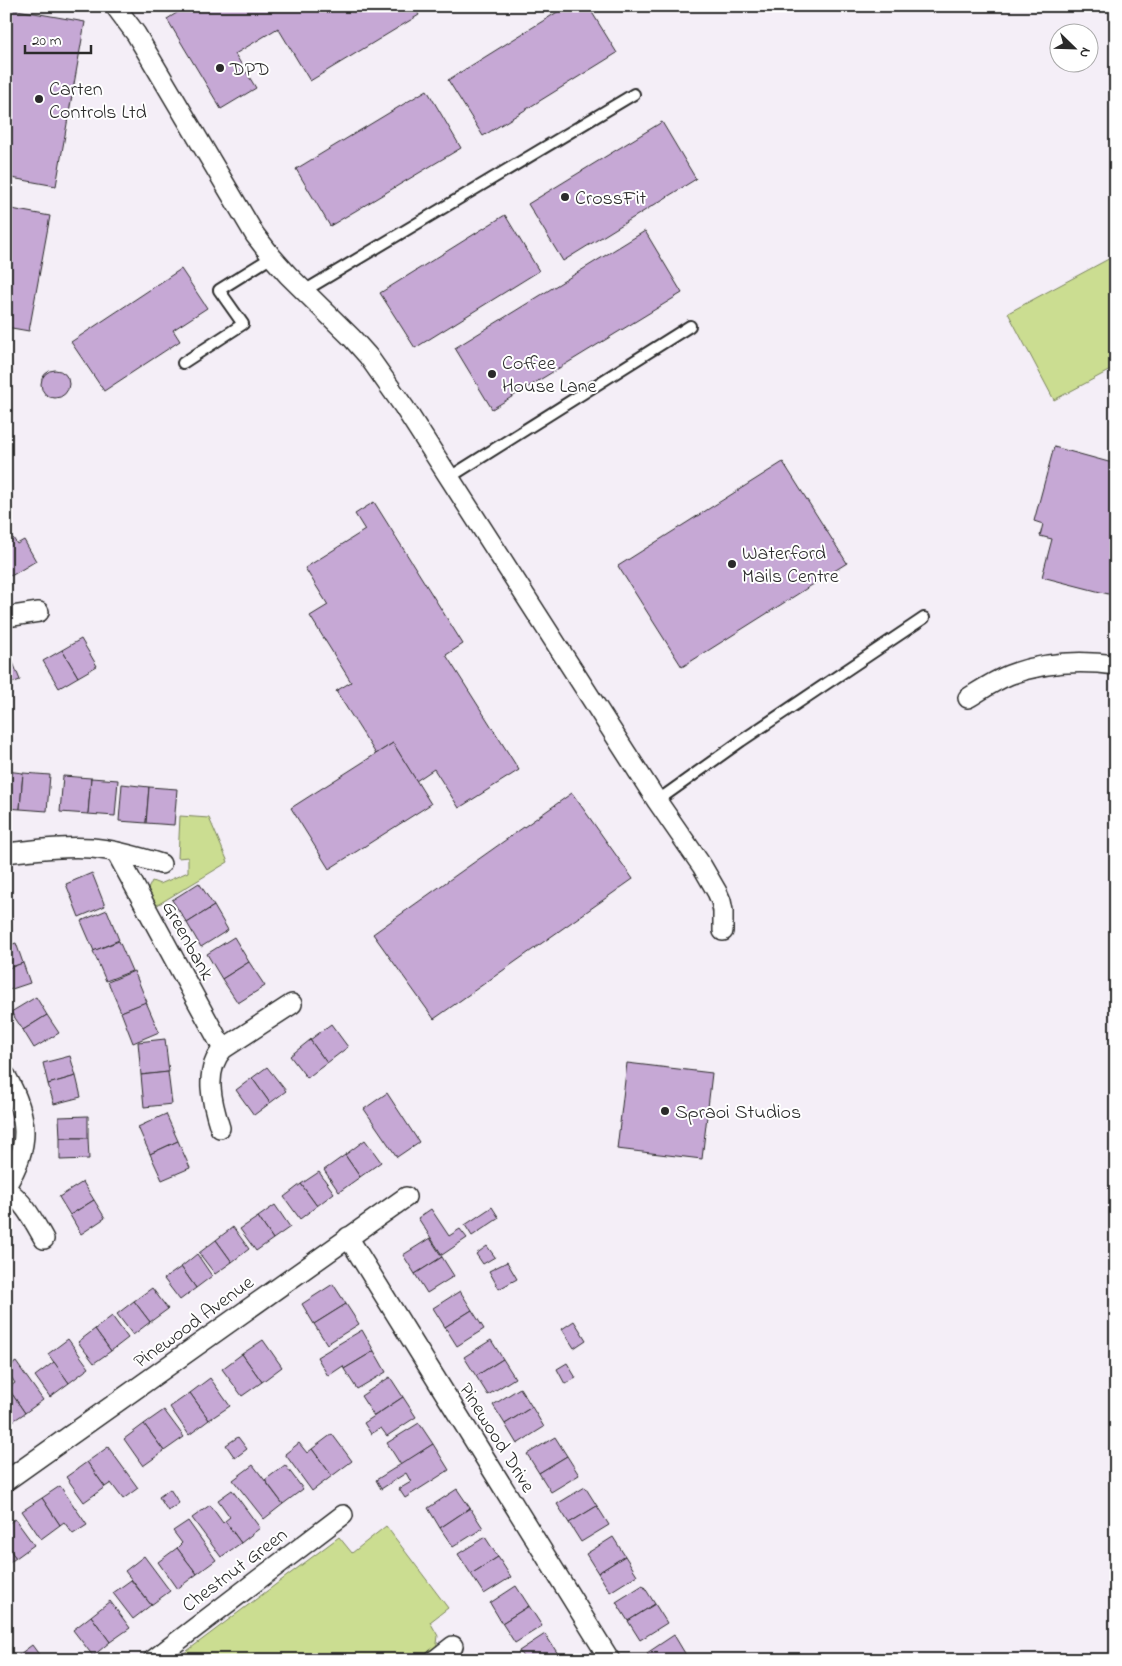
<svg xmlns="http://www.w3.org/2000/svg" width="1122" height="1666" viewBox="0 0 1122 1666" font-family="'Indie Flower',sans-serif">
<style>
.green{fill:#cbdd91;stroke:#7b845e}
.building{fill:#c6a8d5;stroke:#2b2b2b}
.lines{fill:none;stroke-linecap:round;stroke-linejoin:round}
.service-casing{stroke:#2b2b2b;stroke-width:14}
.minor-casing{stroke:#2b2b2b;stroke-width:22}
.service{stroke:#fff;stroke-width:10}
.minor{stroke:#fff;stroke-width:19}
.poi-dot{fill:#2b2b2b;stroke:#fff;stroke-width:2}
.labels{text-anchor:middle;stroke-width:4;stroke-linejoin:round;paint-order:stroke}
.poi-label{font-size:20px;fill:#2b2b2b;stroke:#fff;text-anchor:start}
.street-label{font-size:20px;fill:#2b2b2b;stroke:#fff}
</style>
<rect width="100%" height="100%" fill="#f4eef7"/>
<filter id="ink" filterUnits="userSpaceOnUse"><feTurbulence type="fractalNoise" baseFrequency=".02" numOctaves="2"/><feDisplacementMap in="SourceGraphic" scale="10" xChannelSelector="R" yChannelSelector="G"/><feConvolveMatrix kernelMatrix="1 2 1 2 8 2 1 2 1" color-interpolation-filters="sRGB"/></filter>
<g filter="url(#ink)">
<g class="green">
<polygon points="1116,255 1116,367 1054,400 1008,313"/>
<polygon points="180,816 209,818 228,862 154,907 147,891 152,881 160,884 188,872 188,857 178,858"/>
<polygon points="386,1526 448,1608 430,1622 438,1636 436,1651 424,1660 175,1660 339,1537 352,1553"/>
</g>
<g class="building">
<polygon points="188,6 414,6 419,15 310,81 278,28 235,54 256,88 221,109 167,19"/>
<polygon points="567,6 588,6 617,53 483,136 448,80"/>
<polygon points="6,8 85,22 56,186 6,177"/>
<polygon points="427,90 461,148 330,226 296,169"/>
<polygon points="662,122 696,179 563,261 528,204"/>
<polygon points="6,208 50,216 29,331 6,327"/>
<polygon points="505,215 539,271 415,348 380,293"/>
<polygon points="645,231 682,293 492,409 455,348"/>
<polygon points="181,269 207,308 173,330 180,341 104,391 71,342"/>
<circle cx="55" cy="384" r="14"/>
<polygon points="1054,447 1116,464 1116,596 1042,577 1052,539 1040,536 1043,524 1034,521"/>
<polygon points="783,462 847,563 682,667 618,566"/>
<polygon points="374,502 463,644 446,655 519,770 459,808 434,769 416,781 393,743 376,754 336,691 351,682 310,616 328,605 305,568 365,530 355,514"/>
<polygon points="13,538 17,544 24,540 36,561 11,576 6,570 6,543"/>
<polygon points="81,639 97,666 78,677 62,650"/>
<polygon points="8,650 20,680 6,685 6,651"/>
<polygon points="62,650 78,677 59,688 43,661"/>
<polygon points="393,743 431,804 329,869 291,808"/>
<polygon points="6,771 23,773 20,809 6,808"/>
<polygon points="23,773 50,775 47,811 20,809"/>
<polygon points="63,776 91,778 88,814 60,812"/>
<polygon points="91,778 118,780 115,816 88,814"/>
<polygon points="122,784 149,787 146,823 119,821"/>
<polygon points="149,787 177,789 174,825 146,823"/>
<polygon points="572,793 633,879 434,1019 373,934"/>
<polygon points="92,873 105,906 79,917 66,884"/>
<polygon points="199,883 214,906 187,923 172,900"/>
<polygon points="214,906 228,930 201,947 187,923"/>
<polygon points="107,910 119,940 94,951 81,921"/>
<polygon points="234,937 249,962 222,979 207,954"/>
<polygon points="119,941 132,971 106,981 93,951"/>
<polygon points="16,943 23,963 6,969 6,946"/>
<polygon points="249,962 265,986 238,1003 222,979"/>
<polygon points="23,963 30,983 6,991 6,969"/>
<polygon points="134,971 147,1002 121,1012 108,982"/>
<polygon points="36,997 47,1015 23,1030 11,1012"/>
<polygon points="146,1002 159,1032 133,1043 121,1012"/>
<polygon points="47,1015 59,1033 34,1048 23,1030"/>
<polygon points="331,1024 348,1047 327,1063 310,1040"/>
<polygon points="165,1039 169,1072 141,1075 138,1042"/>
<polygon points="310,1040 327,1063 307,1078 290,1056"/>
<polygon points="70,1056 76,1076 48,1084 43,1063"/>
<polygon points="627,1063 712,1073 702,1159 617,1149"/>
<polygon points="267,1067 286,1091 270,1103 252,1078"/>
<polygon points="168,1072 172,1104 144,1107 141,1075"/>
<polygon points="76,1076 81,1097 54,1104 48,1084"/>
<polygon points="252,1078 270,1103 254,1115 236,1090"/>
<polygon points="387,1093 419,1142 397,1157 364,1109"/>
<polygon points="166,1114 178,1141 150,1154 138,1127"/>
<polygon points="88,1116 88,1138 60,1138 59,1117"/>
<polygon points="60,1138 88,1138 89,1159 60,1160"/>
<polygon points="365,1140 381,1162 360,1177 345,1155"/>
<polygon points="178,1141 190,1168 162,1180 150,1154"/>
<polygon points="345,1155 360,1177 339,1192 324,1170"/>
<polygon points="319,1172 334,1193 317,1206 301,1184"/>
<polygon points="83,1182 94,1200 70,1215 59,1197"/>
<polygon points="301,1184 317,1206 300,1219 284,1197"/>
<polygon points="94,1200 105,1218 81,1234 70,1215"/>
<polygon points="275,1205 290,1227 273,1239 258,1217"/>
<polygon points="492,1207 499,1218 472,1236 465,1225"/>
<polygon points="431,1209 449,1236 460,1229 467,1238 442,1255 418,1218"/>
<polygon points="258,1217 273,1239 256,1251 240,1229"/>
<polygon points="233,1227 249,1249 232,1262 216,1240"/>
<polygon points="430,1238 442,1257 415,1274 403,1255"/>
<polygon points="216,1240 232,1262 215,1274 199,1253"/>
<polygon points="487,1246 495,1257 483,1264 476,1254"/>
<polygon points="197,1254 212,1276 196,1288 181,1267"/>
<polygon points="442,1257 454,1276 427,1293 415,1274"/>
<polygon points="507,1262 517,1279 499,1289 489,1271"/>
<polygon points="181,1267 196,1288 180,1300 164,1279"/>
<polygon points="333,1284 346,1304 314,1324 302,1304"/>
<polygon points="152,1288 168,1309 150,1322 134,1301"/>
<polygon points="460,1291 472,1310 445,1327 433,1308"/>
<polygon points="134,1301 150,1322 133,1335 117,1314"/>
<polygon points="346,1304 359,1324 327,1344 314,1324"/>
<polygon points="472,1310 484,1329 457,1346 445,1327"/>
<polygon points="112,1316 128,1338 111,1351 95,1329"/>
<polygon points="574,1321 586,1340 574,1348 562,1329"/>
<polygon points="95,1329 111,1351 94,1363 78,1342"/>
<polygon points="362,1330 374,1351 344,1369 343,1366 328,1376 317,1357"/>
<polygon points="68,1339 89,1368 69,1383 48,1354"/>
<polygon points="263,1340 282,1367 262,1382 242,1354"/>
<polygon points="491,1340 503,1359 476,1376 464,1357"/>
<polygon points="374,1351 386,1372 357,1389 344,1369"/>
<polygon points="242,1354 262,1382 242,1396 222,1369"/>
<polygon points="503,1359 515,1378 488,1395 476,1376"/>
<polygon points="16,1362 43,1400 25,1413 8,1388 15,1383 6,1369"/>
<polygon points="54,1362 69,1383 50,1397 35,1376"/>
<polygon points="567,1363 576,1378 565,1384 557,1369"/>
<polygon points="390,1377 403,1397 374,1416 361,1396"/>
<polygon points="210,1378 230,1406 209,1420 190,1393"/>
<polygon points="8,1388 25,1413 7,1425 6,1389"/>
<polygon points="520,1388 532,1407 505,1424 493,1405"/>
<polygon points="190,1393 209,1420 189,1435 170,1407"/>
<polygon points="403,1397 416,1417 387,1436 381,1428 371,1434 364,1423"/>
<polygon points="532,1407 544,1427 517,1444 505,1424"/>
<polygon points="164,1410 184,1437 164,1451 144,1424"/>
<polygon points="419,1423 433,1444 401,1465 387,1443"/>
<polygon points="144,1424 164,1451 143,1466 124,1439"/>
<polygon points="332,1434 352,1461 332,1476 312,1449"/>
<polygon points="238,1437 247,1449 235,1458 226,1445"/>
<polygon points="555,1437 567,1456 539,1473 527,1454"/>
<polygon points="299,1443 307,1453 312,1449 332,1476 312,1491 285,1454"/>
<polygon points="433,1444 449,1470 405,1498 399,1489 411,1482 406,1473 381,1489 376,1480"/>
<polygon points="108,1447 138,1488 123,1499 111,1483 105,1487 87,1462"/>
<polygon points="567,1456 579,1475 551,1492 539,1473"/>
<polygon points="87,1462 105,1487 84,1502 66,1477"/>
<polygon points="253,1465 283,1504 264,1519 233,1480"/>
<polygon points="285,1465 303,1489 283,1504 265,1480"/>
<polygon points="60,1486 87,1525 73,1534 64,1522 60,1525 42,1498"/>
<polygon points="585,1487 597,1506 569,1523 557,1504"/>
<polygon points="170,1489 179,1503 168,1511 159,1497"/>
<polygon points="457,1489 470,1508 440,1528 428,1508"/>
<polygon points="232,1490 260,1528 241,1543 225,1521 230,1517 218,1500"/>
<polygon points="42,1498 60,1525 41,1539 22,1511"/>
<polygon points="210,1505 223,1523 225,1521 241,1543 221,1557 192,1518"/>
<polygon points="597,1506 609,1525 581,1542 569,1523"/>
<polygon points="470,1508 483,1528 453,1547 440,1528"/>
<polygon points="15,1519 34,1545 16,1558 6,1545 6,1525"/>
<polygon points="188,1521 216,1560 197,1574 177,1548 182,1543 173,1531"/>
<polygon points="485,1537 498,1557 471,1574 458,1554"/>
<polygon points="613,1537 625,1556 598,1573 586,1554"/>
<polygon points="6,1545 16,1558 6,1565"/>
<polygon points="177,1548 197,1574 177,1589 158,1562"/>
<polygon points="144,1556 170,1591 151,1605 125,1571"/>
<polygon points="625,1556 637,1575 610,1592 598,1573"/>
<polygon points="498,1557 511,1577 484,1594 471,1574"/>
<polygon points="131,1580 151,1605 133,1619 113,1593"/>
<polygon points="643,1585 655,1604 628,1621 616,1602"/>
<polygon points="516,1586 529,1606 502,1623 490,1603"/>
<polygon points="110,1601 130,1628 110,1642 91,1616"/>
<polygon points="655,1604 667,1623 640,1640 628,1621"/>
<polygon points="529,1606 542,1626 515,1643 502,1623"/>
<polygon points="91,1616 110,1642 93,1656 73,1630"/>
<polygon points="545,1634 558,1654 549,1660 525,1660 519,1651"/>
<polygon points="674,1635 686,1655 678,1660 651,1660 647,1653"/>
<polygon points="32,1645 43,1660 12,1660"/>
</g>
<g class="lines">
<g class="service-casing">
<g id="service">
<polyline points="304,291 634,94"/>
<polyline points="183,363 243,324 219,290 272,257"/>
<polyline points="450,477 690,326"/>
<polyline points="657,801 741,741 924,618"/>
</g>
</g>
<g class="minor-casing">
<g id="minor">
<polyline points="115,6 136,34 255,235 272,257 288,275 352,338 368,356 404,407 657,801 702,866 717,892 721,901 723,911 723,931"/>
<polyline points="6,617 39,612"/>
<path d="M968,698c13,-8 26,-17 41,-23 34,-13 71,-15 107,-10"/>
<polyline points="116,852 223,1049"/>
<path d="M6,853c28,-3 58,-7 86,-5 24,2 47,9 69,16"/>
<path d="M6,1076c23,41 25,70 0,110"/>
<path d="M220,1128c-8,-25 -17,-57 3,-79l69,-45"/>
<path d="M6,1189c19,14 27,31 38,50"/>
<polyline points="348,1237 610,1660"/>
<polyline points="6,1481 406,1197"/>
<polyline points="153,1660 343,1515"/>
<polyline points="435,1660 453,1646"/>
</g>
</g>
<use href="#service" class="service"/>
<use href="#minor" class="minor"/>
</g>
</g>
<g class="poi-dot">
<circle cx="220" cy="68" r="5"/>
<circle cx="39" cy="99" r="5"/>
<circle cx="565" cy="197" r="5"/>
<circle cx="492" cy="374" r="5"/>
<circle cx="732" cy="564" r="5"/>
<circle cx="665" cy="1111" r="5"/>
</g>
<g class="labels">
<g class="poi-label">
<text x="230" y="75">DPD</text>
<text x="49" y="95">Carten<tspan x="49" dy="23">Controls Ltd</tspan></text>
<text x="575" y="204">CrossFit</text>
<text x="502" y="369">Coffee<tspan x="502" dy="23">House Lane</tspan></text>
<text x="742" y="559">Waterford<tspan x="742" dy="23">Mails Centre</tspan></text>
<text x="675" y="1118">Spraoi Studios</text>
</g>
<g class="street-label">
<text transform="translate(189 940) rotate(61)" y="7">Greenbank</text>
<text transform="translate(193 1321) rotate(-36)" y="7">Pinewood Avenue</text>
<text transform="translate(498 1437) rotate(58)" y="7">Pinewood Drive</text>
<text transform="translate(234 1569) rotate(-37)" y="7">Chestnut Green</text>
</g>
</g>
<rect width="1122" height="1666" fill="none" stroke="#fff" stroke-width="25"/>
<rect x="12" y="12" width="1097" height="1641" fill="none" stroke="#2b2b2b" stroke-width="2" filter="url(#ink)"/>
<g transform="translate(1074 48) rotate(113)"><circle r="24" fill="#ffffff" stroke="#aaaaaa"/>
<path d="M0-4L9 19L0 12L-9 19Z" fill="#2b2b2b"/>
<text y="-8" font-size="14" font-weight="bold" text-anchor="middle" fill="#2b2b2b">N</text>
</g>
<path d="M25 45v8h66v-8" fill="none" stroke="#2b2b2b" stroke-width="2.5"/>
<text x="32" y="45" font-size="15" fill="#2b2b2b" stroke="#ffffff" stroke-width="4" paint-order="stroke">20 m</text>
</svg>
